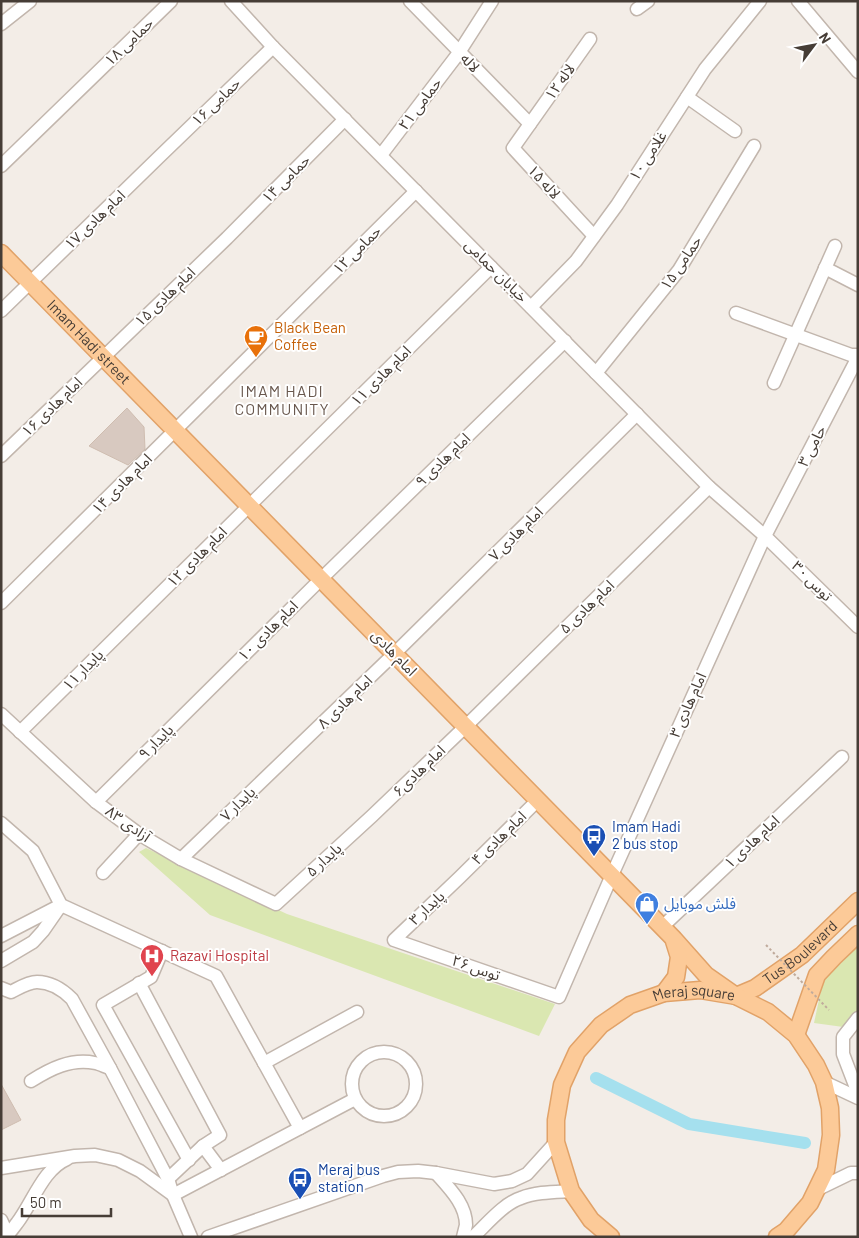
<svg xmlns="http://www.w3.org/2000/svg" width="859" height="1238" viewBox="0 0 859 1238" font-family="Barlow,'Noto Sans Arabic',sans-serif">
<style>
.green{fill:#dae7b1}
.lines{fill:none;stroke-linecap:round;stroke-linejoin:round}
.canal{stroke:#a5e0ee;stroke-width:12}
.building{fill:#d8c9c0;stroke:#cfbdb0}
.minor-casing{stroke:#c2b6ad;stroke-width:15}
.major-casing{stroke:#e1a268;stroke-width:19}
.minor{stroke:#fff;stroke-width:12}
.major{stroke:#fcca98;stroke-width:16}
.path-bridge{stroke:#c0ab9c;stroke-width:2;stroke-dasharray:2.5 2.5;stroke-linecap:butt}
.labels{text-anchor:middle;stroke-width:4;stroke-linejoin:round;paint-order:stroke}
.street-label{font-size:15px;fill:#463d36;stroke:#fff}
.food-label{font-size:15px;fill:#c56008;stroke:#fff;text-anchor:start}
.transit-label{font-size:15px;fill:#164399;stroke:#fff;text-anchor:start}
.shop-label{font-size:15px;fill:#366cbe;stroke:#fff;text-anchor:start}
.health-label{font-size:15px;fill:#be3a42;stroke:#fff;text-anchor:start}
.neighbourhood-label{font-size:16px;letter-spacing:1px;fill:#69584e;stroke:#fff}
</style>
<rect width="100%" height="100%" fill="#f3ede7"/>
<g class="green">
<polygon points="146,848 287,914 555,1004 539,1036 210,915 139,852"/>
<polygon points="858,946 858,1029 814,1023 823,981"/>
</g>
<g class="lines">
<polyline class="canal" points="596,1078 689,1124 805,1143"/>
</g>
<g class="building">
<polygon points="127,408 144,427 145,449 128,465 89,446"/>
<polygon points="1,1084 21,1120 1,1130"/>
</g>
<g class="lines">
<g class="minor-casing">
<g id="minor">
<polyline points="231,1 273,47 709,487 765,536 858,627"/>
<polyline points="410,1 530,124"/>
<polyline points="798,1 858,72"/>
<polyline points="637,9 648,1"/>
<polyline points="1,24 30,1"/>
<polyline points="590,39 513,148 580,221 594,236"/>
<polyline points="687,97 735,131"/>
<polyline points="381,155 458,54 492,1"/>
<polyline points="1,166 171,1"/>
<polyline points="825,268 858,285"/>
<polyline points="531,307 576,261 617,205 705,69 760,1"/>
<polyline points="1,311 159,157 273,47"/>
<polyline points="736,313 851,355 858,355"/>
<polyline points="596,373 679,270 754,146"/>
<polyline points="774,383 835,246"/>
<polyline points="1,456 227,238 345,119"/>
<polyline points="1,603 416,191"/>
<polyline points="1,714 96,802 139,834 181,859 276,904 372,816 466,726 709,487"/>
<polyline points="20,732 491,267"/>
<polyline points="538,800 460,877 394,940 559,997 612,875 765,536 858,357"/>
<polyline points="96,802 321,579 565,341"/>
<polyline points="1,823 33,851 61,905 216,976 300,1128"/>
<polyline points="181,859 394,654 637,414"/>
<polyline points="103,873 139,834"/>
<polyline points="662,927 842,757"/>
<polyline points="1,936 59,906"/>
<polyline points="162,951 151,977 103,1005 189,1160"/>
<polyline points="1,961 33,942 43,931 61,905"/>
<polyline points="139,983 220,1135 203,1146"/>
<path d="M1,988l10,4c8,-4 17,-10 26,-10 14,0 26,8 35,17l38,69 58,111 5,16 18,42"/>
<polyline points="858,1018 843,1037 843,1054 858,1093"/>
<circle cx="384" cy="1084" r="32"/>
<polyline points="264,1063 357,1012"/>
<path d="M31,1081c19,-12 40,-23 64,-18 5,1 11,4 15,5"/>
<polyline points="824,1082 858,1098"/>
<polyline points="1,1168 75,1156 95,1155 118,1160 140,1171 173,1195 355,1099"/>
<path d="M436,1173c13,15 30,31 30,52 -1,4 -2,8 -3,12"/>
<polyline points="168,1179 203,1146 221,1170"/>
<polyline points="816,1190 851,1173 858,1173"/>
<polyline points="1,1220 9,1237"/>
<path d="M4,1237c6,-3 9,-9 13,-14 16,-21 26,-54 50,-64"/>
<polyline points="208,1237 383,1176 398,1172 418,1171 436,1173 494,1184 512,1181 527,1174 556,1142"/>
<path d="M473,1237c13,-12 31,-34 48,-39 15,-6 33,-6 50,-7"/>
</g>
</g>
<g class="major-casing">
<g id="major">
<path id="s1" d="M1,253l673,686 32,36 30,21"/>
<polyline points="664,993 676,977 679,957 674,941"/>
<path id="s2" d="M736,996l19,-8 47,-33 56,-54"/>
<polyline points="796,1035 817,975 834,957 858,934"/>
<path id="s3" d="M611,1237l-20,-17 -20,-29 -15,-49v-22l6,-35 15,-33 24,-27 29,-20 34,-12 36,-3 36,6 32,16 28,23 20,30 8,17 6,26 1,27 -5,35 -16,33 -24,28 -9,6"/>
</g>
</g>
<use href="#minor" class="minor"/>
<use href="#major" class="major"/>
<polyline class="path-bridge" points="766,945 829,1010"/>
</g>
<defs>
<g id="cafe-pin" transform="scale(1.25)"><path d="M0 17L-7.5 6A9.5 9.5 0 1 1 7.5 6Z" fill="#e8710a" stroke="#fff"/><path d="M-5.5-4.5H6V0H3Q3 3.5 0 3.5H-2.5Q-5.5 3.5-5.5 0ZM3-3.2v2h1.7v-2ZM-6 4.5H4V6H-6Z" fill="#fff"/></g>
<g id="bus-pin" transform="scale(1.25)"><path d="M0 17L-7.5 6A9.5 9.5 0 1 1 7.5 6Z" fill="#1a4fb4" stroke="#fff"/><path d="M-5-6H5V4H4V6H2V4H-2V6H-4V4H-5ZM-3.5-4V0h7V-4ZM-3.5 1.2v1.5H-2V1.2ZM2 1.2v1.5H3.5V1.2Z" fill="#fff"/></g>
<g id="shop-pin" transform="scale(1.25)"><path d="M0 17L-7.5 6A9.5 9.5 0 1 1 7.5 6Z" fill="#3f7fe0" stroke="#fff"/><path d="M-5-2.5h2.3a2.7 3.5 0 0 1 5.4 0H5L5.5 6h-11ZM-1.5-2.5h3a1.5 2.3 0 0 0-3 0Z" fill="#fff"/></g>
<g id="hospital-pin" transform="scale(1.25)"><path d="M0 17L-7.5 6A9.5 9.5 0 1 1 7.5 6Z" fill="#e0444e" stroke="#fff"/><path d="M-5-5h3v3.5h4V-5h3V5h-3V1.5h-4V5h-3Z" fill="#fff"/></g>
</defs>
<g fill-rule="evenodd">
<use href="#cafe-pin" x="256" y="337"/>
<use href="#bus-pin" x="594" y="836"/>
<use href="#shop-pin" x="647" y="904"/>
<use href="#hospital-pin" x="152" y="956"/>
<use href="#bus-pin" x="300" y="1179"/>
</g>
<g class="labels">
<g class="street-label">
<text transform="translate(129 42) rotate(-44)" y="5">حمامی ۱۸</text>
<text transform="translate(470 63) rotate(46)" y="5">لاله</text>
<text transform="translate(560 82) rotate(-55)" y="5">لاله ۱۲</text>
<text transform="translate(216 102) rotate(-44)" y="5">حمامی ۱۶</text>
<text transform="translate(420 104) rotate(-53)" y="5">حمامی ۲۱</text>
<text transform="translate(648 156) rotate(-57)" y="5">غلامی ۱۰</text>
<text transform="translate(286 179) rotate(-45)" y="5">حمامی ۱۴</text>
<text transform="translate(544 182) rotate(48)" y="5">لاله ۱۵</text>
<text transform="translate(95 220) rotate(-44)" y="5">امام هادی ۱۷</text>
<text transform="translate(357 250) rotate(-45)" y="5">حمامی ۱۲</text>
<text transform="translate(681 263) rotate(-56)" y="5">حمامی ۱۵</text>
<text transform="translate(496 271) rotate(45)" y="5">خیابان حمامی</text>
<text transform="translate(165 297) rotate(-44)" y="5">امام هادی ۱۵</text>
<text dy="5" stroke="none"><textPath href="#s1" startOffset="125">Imam Hadi street</textPath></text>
<text transform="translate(381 376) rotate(-45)" y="5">امام هادی ۱۱</text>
<text transform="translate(52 407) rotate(-44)" y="5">امام هادی ۱۶</text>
<text transform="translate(812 446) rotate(-63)" y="5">حامی ۳</text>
<text transform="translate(443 460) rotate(-44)" y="5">امام هادی ۹</text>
<text transform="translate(122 484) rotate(-45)" y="5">امام هادی ۱۴</text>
<text transform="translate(516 534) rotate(-45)" y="5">امام هادی ۷</text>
<text transform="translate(197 557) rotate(-45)" y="5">امام هادی ۱۲</text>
<text transform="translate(812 581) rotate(45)" y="5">توس ۳۰</text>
<text transform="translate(587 607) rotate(-44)" y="5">امام هادی ۵</text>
<text transform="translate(268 631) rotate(-45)" y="5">امام هادی ۱۰</text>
<text transform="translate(394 653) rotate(46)" y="5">امام هادی</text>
<text transform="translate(83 670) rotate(-45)" y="5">پایدار ۱۱</text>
<text transform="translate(345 702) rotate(-44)" y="5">امام هادی ۸</text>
<text transform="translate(688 705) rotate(-66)" y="5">امام هادی ۳</text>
<text transform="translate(156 742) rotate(-45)" y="5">پایدار ۹</text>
<text transform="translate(419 771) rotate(-44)" y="5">امام هادی۶</text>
<text transform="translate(238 804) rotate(-44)" y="5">پایدار ۷</text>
<text transform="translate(128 824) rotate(35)" y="5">آزادی ۸۳</text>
<text transform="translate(499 838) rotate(-44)" y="5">امام هادی ۴</text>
<text transform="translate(752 842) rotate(-43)" y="5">امام هادی ۱</text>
<text transform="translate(324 860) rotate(-42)" y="5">پایدار ۵</text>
<text transform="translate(427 908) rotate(-43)" y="5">پایدار ۳</text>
<text dy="5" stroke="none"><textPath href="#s2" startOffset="78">Tus Boulevard</textPath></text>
<text transform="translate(476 968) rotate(19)" y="5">توس ۲۶</text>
<text dy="5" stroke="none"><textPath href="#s3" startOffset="344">Meraj square</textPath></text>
</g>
<g class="food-label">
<text x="274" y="333">Black Bean<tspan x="274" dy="17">Coffee</tspan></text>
</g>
<g class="transit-label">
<text x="612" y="832">Imam Hadi<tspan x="612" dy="17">2 bus stop</tspan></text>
<text x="318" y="1175">Meraj bus<tspan x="318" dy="17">station</tspan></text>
</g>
<g class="shop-label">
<text x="664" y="909">فلش موبایل</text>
</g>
<g class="health-label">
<text x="170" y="961">Razavi Hospital</text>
</g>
<g class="neighbourhood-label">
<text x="282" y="397">IMAM HADI<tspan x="282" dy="18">COMMUNITY</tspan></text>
</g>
</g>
<rect width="859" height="1238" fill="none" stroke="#463d36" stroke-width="5"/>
<g transform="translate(814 45) rotate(58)" stroke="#ffffff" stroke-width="4" paint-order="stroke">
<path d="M0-4L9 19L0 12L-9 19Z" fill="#463d36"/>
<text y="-8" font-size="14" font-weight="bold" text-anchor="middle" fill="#463d36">N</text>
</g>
<path d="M22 1208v8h89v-8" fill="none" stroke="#463d36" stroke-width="2.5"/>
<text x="30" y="1208" font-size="15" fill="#463d36" stroke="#ffffff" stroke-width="4" paint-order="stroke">50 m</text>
</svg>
